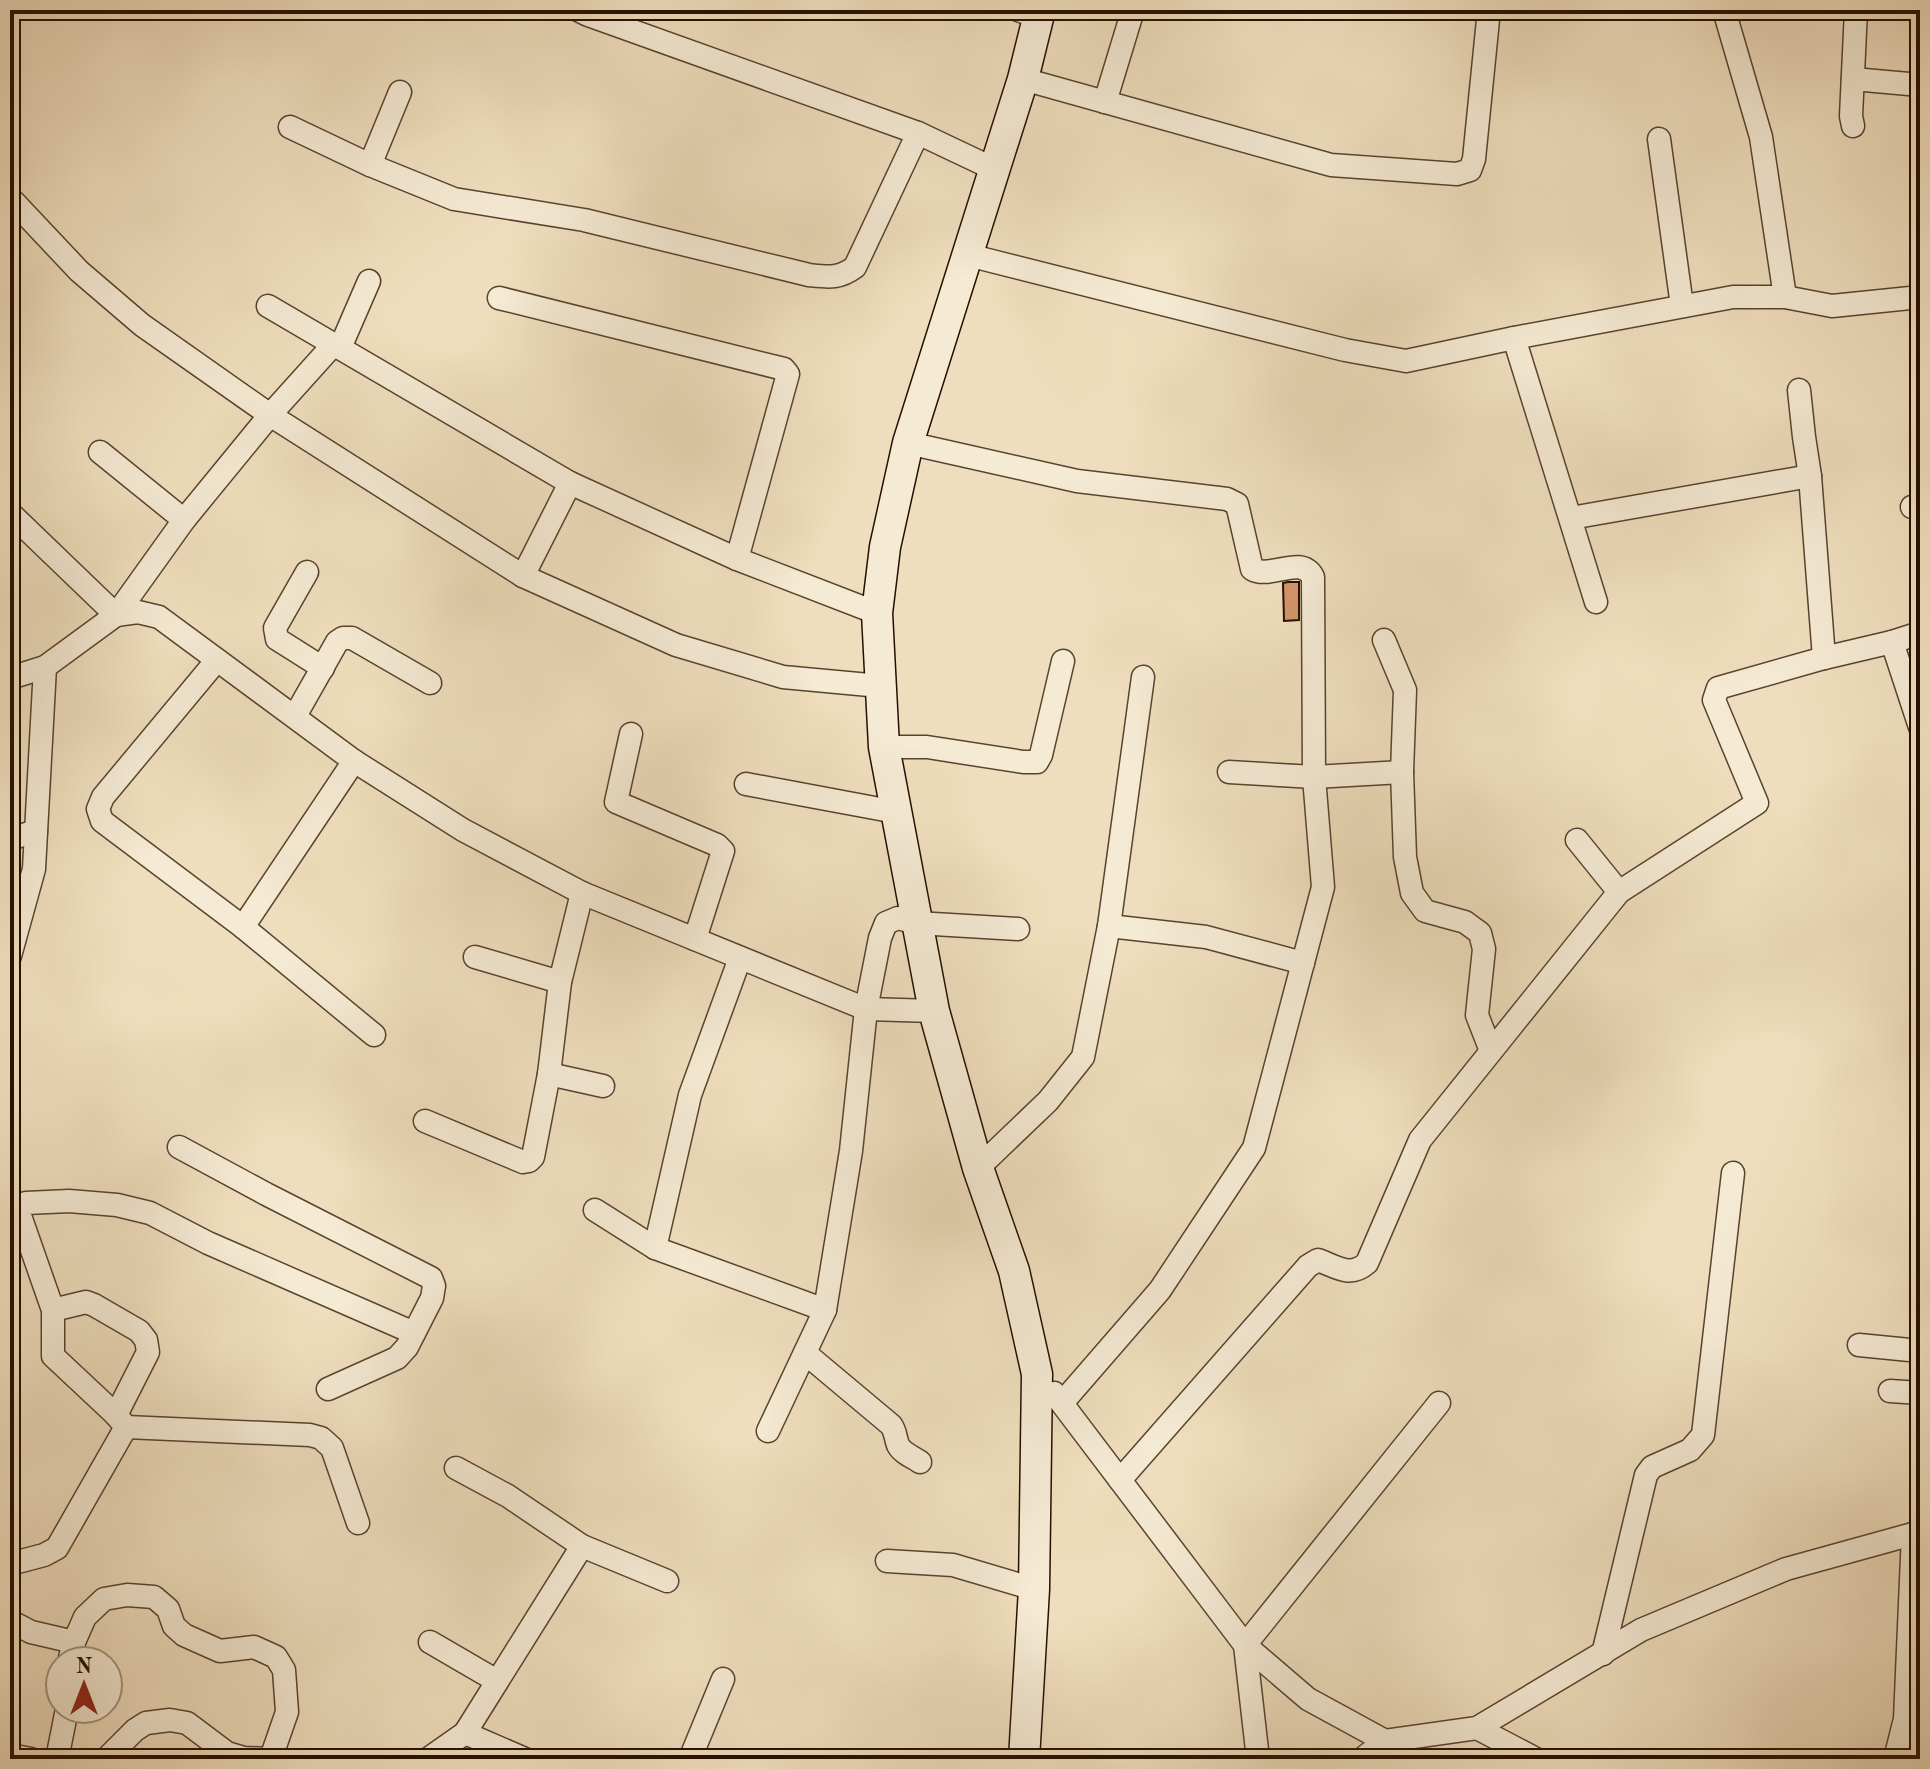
<svg xmlns="http://www.w3.org/2000/svg" width="1930" height="1769" viewBox="0 0 1930 1769" font-family="'Old Standard TT',serif">
<style>
.building{fill:#d3946a;stroke:#260f00;stroke-width:2}
.lines{fill:none;stroke-linecap:round;stroke-linejoin:round}
.street-casing{stroke:#58432f;stroke-width:25}
.secondary-casing{stroke:#260f00;stroke-width:33}
.street{stroke:#f5ead4;stroke-width:22}
.secondary{stroke:#f5ead4;stroke-width:30}
</style>
<rect width="100%" height="100%" fill="#efdebd"/>
<filter id="stains"><feTurbulence type="fractalNoise" baseFrequency=".0025" numOctaves="4"/><feColorMatrix values="0 0 0 0 .2 0 0 0 0 .09 0 0 0 0 .02 0 0 0 .5 -.17"/></filter>
<radialGradient id="worn" r=".72"><stop offset=".6" stop-color="#630" stop-opacity="0"/><stop offset="1" stop-color="#630" stop-opacity=".3"/></radialGradient>
<polygon class="building" points="1288,582 1299,582 1299,620 1284,621 1283,583"/>
<g class="lines">
<g class="street-casing">
<g id="street">
<polyline points="578,10 588,15 918,133 994,169"/>
<polyline points="1018,10 1038,17"/>
<polyline points="1724,10 1761,137 1785,297"/>
<polyline points="1023,79 1331,165 1457,174 1470,170 1474,159 1489,10"/>
<polyline points="1853,79 1920,85"/>
<polyline points="1105,102 1133,10"/>
<polyline points="1853,126 1851,116 1856,10"/>
<path d="M290,127l80,38 84,34 130,21 225,55c19,2 30,4 46,-8l63,-134"/>
<polyline points="1659,139 1682,306"/>
<polyline points="370,165 400,92"/>
<polyline points="14,202 79,271 142,325 270,415 523,576 676,645 783,677 880,686"/>
<polyline points="968,255 1345,350 1406,361 1514,338 1733,297 1785,297 1832,306 1920,297"/>
<polyline points="499,298 784,369 788,374 737,559"/>
<polyline points="268,306 570,483 737,559 877,613"/>
<polyline points="1514,338 1596,602"/>
<polyline points="340,348 369,281"/>
<polyline points="1799,390 1804,437 1810,476 1824,658"/>
<path d="M908,443l169,38 150,18 10,5 15,65c18,11 49,-15 61,8l1,200 9,110 -69,261 -94,142 -98,113"/>
<polyline points="100,452 184,520"/>
<polyline points="1912,507 1920,505"/>
<polyline points="10,513 116,615"/>
<polyline points="1571,518 1810,476"/>
<polyline points="307,572 275,628 277,639 323,668"/>
<polyline points="523,576 570,483"/>
<polyline points="116,615 138,612 159,617 354,761 463,830 582,893 866,1009 934,1011"/>
<polyline points="1384,640 1405,690 1402,772 1405,857 1412,893 1425,911 1465,922 1480,933 1484,949 1477,1015 1491,1051"/>
<polyline points="1892,642 1920,727"/>
<polyline points="217,660 103,797 98,809 102,821 243,927 374,1035"/>
<polyline points="10,678 45,667 116,615 184,520 270,415 333,345"/>
<polyline points="295,716 337,642 343,638 352,638 430,683"/>
<polyline points="631,734 616,802 717,845 723,851 695,939"/>
<polyline points="884,747 927,747 1023,762 1037,762 1041,755 1063,661"/>
<polyline points="1229,772 1314,777 1402,772"/>
<polyline points="746,784 896,812"/>
<polyline points="10,839 36,831"/>
<polyline points="1577,840 1619,892"/>
<polyline points="1109,926 1206,937 1303,963"/>
<polyline points="243,927 354,761"/>
<polyline points="10,956 34,869 45,667"/>
<polyline points="475,957 560,982"/>
<polyline points="549,1074 603,1086"/>
<polyline points="425,1121 523,1162 529,1161 533,1157 549,1074 560,982 582,893"/>
<polyline points="179,1147 266,1194 431,1278 434,1286 432,1298 407,1347 397,1358 328,1389"/>
<polyline points="978,1168 1048,1101 1083,1057 1109,926 1143,677"/>
<polyline points="595,1210 655,1248 825,1310"/>
<polyline points="655,1248 690,1095 740,958"/>
<polyline points="53,1310 86,1302 94,1305 139,1331 146,1340 148,1352 116,1415"/>
<polyline points="1859,1345 1920,1351"/>
<path d="M805,1353l86,72c5,7 4,12 7,20 4,8 15,12 22,17"/>
<polyline points="1890,1391 1920,1393"/>
<polyline points="1054,1393 1245,1645 1308,1699 1385,1741 1477,1728 1641,1630 1786,1569 1920,1532"/>
<polyline points="768,1431 825,1310 851,1151 866,1009 880,938 886,923 898,918 917,923 1018,929"/>
<polyline points="456,1468 508,1496 582,1546 667,1581"/>
<path d="M1120,1480l188,-214 10,-6c19,7 32,18 49,3l53,-123 199,-248 138,-89 -43,-103 4,-12 106,-30 68,-16 28,-9"/>
<polyline points="358,1523 332,1448 321,1438 310,1435 126,1427 116,1415 53,1356 53,1310 19,1213 20,1207 26,1203 69,1201 117,1205 150,1213 208,1243 414,1333"/>
<polyline points="887,1561 953,1565 1034,1589"/>
<polyline points="10,1564 44,1555 57,1548 126,1427"/>
<polyline points="10,1621 31,1632 74,1642"/>
<polyline points="430,1642 497,1681"/>
<polyline points="1603,1654 1646,1475 1652,1467 1690,1450 1703,1435 1733,1173"/>
<polyline points="71,1661 70,1658 74,1642 85,1617 104,1599 127,1595 154,1597 168,1609 174,1626 184,1635 220,1651 254,1647 276,1657 284,1670 287,1712 271,1758"/>
<polyline points="1477,1728 1536,1759"/>
<polyline points="465,1733 525,1759"/>
<polyline points="10,1755 31,1759"/>
<polyline points="57,1759 67,1709"/>
<polyline points="106,1759 135,1730 146,1723 170,1720 187,1723 227,1753 244,1758 272,1759"/>
<polyline points="428,1759 465,1733 582,1546"/>
<polyline points="690,1759 723,1679"/>
<polyline points="1258,1759 1245,1645 1439,1403"/>
<polyline points="1362,1759 1385,1741"/>
<polyline points="1895,1759 1905,1719 1913,1534"/>
</g>
</g>
<g class="secondary-casing">
<polyline id="secondary" points="1024,1759 1034,1589 1037,1374 1014,1271 978,1168 934,1011 884,747 877,613 885,547 908,443 1023,79 1040,10"/>
</g>
<use href="#street" class="street"/>
<use href="#secondary" class="secondary"/>
</g>
<rect width="1930" height="1769" fill="none" stroke="#efdebd" stroke-width="40"/>
<rect x="12" y="12" width="1906" height="1745" fill="none" stroke="#260f00" stroke-width="4"/>
<rect x="20" y="20" width="1890" height="1729" fill="none" stroke="#260f00" stroke-width="2"/>
<g transform="translate(84 1685)"><circle r="38" fill="#f5ead4" stroke="#a2927f" stroke-width="2"/>
<path d="M0-6L14 30L0 20L-14 30Z" fill="#8f2418"/>
<text y="-12" font-size="22" font-weight="bold" text-anchor="middle" fill="#260f00">N</text>
</g>
<rect width="100%" height="100%" filter="url(#stains)"/>
<rect width="100%" height="100%" fill="url(#worn)"/>
</svg>
